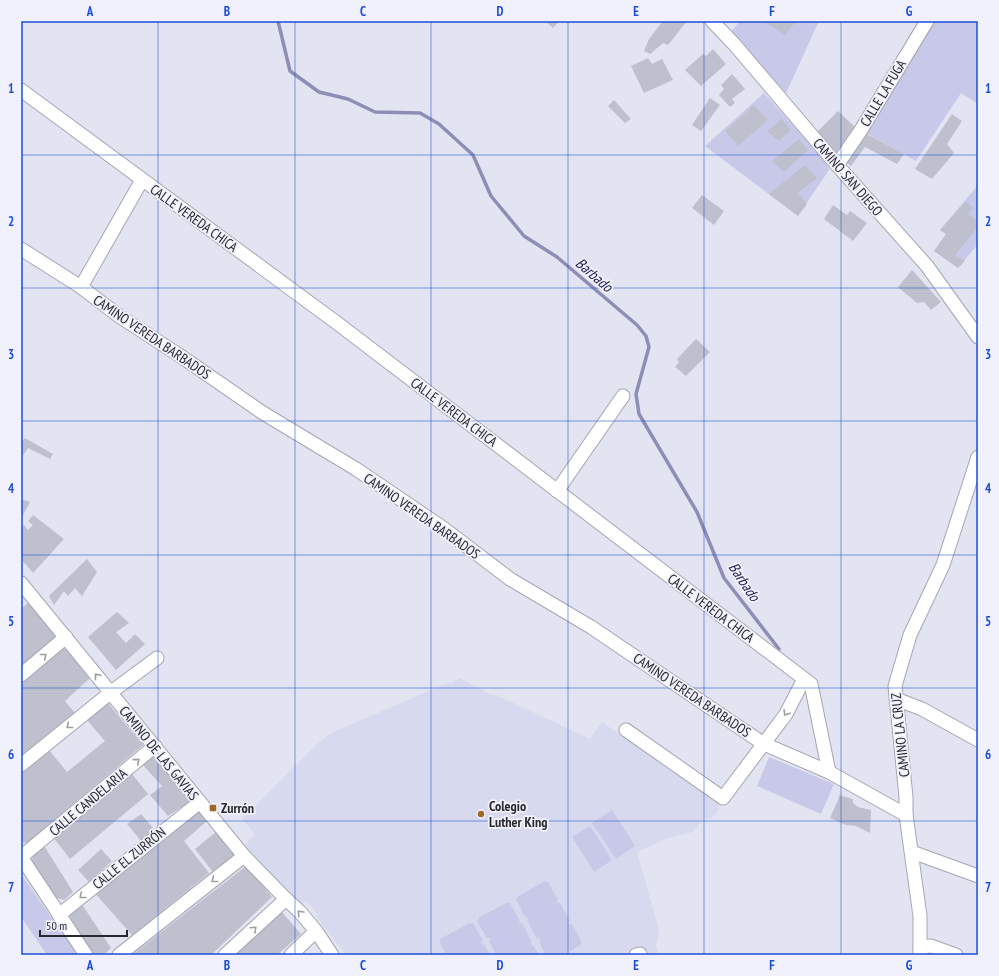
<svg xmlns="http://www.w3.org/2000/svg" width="999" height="976" viewBox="0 0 999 976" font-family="'PT Sans Narrow',sans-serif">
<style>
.built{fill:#d7d9ee}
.green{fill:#c8c9e9}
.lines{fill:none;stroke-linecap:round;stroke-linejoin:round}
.stream{stroke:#8d8eb5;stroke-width:3.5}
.building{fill:#bfc0ce}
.minor-casing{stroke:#a5a5b3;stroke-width:15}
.minor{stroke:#fff;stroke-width:13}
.oneway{stroke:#9e9fa1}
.grid{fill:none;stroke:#1d4ed8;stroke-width:1;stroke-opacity:0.55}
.poi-dot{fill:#a06a24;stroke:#f1f1fd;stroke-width:1.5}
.labels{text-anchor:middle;stroke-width:3.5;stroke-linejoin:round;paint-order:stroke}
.street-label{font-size:14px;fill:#28292e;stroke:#f1f1fd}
.poi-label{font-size:14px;font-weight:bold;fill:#28292e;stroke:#f1f1fd;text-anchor:start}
.water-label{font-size:15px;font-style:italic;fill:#252052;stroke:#f1f1fd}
.neatline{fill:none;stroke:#1d4ed8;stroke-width:1.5}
.grid-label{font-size:13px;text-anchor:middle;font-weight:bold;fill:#1d4ed8}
</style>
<rect width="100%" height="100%" fill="#e3e4f2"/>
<polygon class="built" points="460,678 491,695 496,695 590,739 602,722 718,803 719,810 710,819 705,818 693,832 664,839 637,852 659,930 656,945 658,955 346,955 316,916 318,915 306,901 301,905 245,845 255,834 242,819 317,744 331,733 450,682 451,683"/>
<g class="green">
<polygon points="740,21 819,21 786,93 730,33"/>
<polygon points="928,21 978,21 978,104 961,93 916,161 861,130"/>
<polygon points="764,93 828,164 829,170 798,216 705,146"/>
<polygon points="978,185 978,244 958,268 934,251 946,234 940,230"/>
<polygon points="769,757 834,784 821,814 757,786"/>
<polygon points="612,810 635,846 616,859 592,823"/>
<polygon points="590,826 612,860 594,872 572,837"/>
<polygon points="21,874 74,950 77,955 47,955 21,917"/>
<polygon points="545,881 546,882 548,882 558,900 556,901 558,903 560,903 570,921 568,922 570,925 572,924 582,943 580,944 581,945 563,955 546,955 539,942 541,941 539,938 537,939 527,920 529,919 527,917 525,917 516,899 517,898 517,897"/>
<polygon points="508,902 509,903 510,903 520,921 519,922 520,924 522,923 532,942 530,943 532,945 533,945 539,955 496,955 489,941 491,940 489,938 487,938 477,921 479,919 478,918"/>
<polygon points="470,923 471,924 473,923 483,941 481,942 482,945 484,944 490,955 446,955 439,941 441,940 440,939"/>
</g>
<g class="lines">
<polyline class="stream" points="278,21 290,71 319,92 348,99 375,112 420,113 439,124 473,155 491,196 524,236 557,257 637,325 646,336 649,347 636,394 639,414 697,512 724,578 779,649"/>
</g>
<g class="building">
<polygon points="545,21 559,21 553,28"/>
<polygon points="663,21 687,21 668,45 663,43 650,54 644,51 649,39"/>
<polygon points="763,21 796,21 785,35"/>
<polygon points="713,49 726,64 701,86 685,70 703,54 706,56"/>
<polygon points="648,58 652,64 662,59 673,80 644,93 631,66"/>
<polygon points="732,74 745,89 732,99 735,103 730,107 719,95 724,89 721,85"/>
<polygon points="710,98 720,105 701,131 692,125"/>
<polygon points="614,100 631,119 625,123 608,106"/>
<polygon points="754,105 768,120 738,146 725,131"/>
<polygon points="838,111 857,129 837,154 816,133"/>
<polygon points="952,114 962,121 947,144 954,153 932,179 915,169"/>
<polygon points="782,119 791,130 779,141 767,131"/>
<polygon points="865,133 904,154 897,164 865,147 851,166 844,161"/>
<polygon points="799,139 808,150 784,172 772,161"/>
<polygon points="805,165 817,178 798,193 807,204 798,216 769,194"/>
<polygon points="702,195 724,211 714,225 692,208"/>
<polygon points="966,201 973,208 968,214 978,221 978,227 955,255 965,261 958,268 934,251 946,234 940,230"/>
<polygon points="833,205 847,215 850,211 867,223 853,241 824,219"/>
<polygon points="912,270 941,302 931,310 924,302 917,303 898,287"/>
<polygon points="696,339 710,352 686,376 675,367 679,362 677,359"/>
<polygon points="25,438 53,454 50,459 28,448 21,458 21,443"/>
<polygon points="21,499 30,502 23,515 21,517"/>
<polygon points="33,515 64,539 33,573 21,559 21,529 24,525 28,530 33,525 28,521"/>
<polygon points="87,559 97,572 82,596 75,588 68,596 64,591 54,605 49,596"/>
<polygon points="29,602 57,637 21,667 21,609"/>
<polygon points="117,612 129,623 116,632 126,643 135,634 145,644 116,670 88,637"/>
<polygon points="57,649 68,649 90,678 65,701 75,713 21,757 21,680"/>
<polygon points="107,702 143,745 27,843 21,842 21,773 49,750 67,772 105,741 86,719"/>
<polygon points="152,756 189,795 189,802 168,816 150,795 162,786 142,764"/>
<polygon points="132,774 148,794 70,859 53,837"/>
<polygon points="839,795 853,799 853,803 858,807 871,810 870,833 856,826 846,825 830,818 838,800"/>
<polygon points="198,809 207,821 184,841 209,873 132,935 93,891"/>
<polygon points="141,814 154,829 141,841 127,824"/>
<polygon points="216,832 235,855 212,871 195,849"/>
<polygon points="45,847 73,892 64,900 54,897 32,861 33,854"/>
<polygon points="101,849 112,861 89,882 78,870"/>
<polygon points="246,866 272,897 211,955 132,955"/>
<polygon points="81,903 111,948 103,955 93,954 70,917 70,910"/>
<polygon points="280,910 301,934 277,955 233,955"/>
</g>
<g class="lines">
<g class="minor-casing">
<g id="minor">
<polyline points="712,21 734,44 837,165 927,266 978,337"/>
<polyline points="21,90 337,323 811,684 829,772"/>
<polyline points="837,165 861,130 927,21"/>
<polyline points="21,249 81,287 119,316 179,355 263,413 356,469 443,528 510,579 591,627 764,744 829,772 906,815"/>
<polyline points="81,287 142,180"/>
<polyline points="557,491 623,396"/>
<polyline points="21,583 244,856 286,899 300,912 316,931 332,955"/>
<polyline points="21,675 66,637"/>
<polyline points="896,699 922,709 978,740"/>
<polyline points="626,730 723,798 786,714 804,679"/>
<polyline points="21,765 110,693 157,658"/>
<polyline points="912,852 978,876"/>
<polyline points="21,857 155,746"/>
<polyline points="21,857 86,955"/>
<polyline points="59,915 200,802"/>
<polyline points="920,947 931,946 956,955"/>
<polyline points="119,955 244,856"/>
<polyline points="225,955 286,899"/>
<polyline points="291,955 316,931"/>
<polyline points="636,955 640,954"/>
<polyline points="920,955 920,916 906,815 906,797 895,686 910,635 943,565 978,457"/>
</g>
</g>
<use href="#minor" class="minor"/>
</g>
<defs><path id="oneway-chevron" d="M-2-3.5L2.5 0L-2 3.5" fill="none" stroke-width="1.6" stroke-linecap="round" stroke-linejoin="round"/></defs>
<g class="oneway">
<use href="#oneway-chevron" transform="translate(44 656) rotate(-39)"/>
<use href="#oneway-chevron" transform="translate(97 676) rotate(-128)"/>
<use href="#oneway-chevron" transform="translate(786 713) rotate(122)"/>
<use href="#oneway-chevron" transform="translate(69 726) rotate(141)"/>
<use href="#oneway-chevron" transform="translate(137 761) rotate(-40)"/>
<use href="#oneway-chevron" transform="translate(214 880) rotate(142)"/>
<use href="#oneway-chevron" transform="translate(82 896) rotate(141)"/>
<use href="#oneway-chevron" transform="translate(300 913) rotate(-133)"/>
<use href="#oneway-chevron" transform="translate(254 929) rotate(-43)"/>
</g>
<path class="grid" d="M158,21v934M295,21v934M431,21v934M568,21v934M704,21v934M841,21v934M21,155h957M21,288h957M21,421h957M21,555h957M21,688h957M21,821h957"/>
<g class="poi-dot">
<rect x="209" y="804" width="8" height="8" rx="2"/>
<circle cx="481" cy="814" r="4"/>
</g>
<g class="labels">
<g class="street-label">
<text transform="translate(883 93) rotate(-59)" y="5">CALLE LA FUGA</text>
<text transform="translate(848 177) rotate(49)" y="5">CAMINO SAN DIEGO</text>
<text transform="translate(194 218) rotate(36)" y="5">CALLE VEREDA CHICA</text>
<text transform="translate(152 337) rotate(34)" y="5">CAMINO VEREDA BARBADOS</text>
<text transform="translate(454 412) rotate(37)" y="5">CALLE VEREDA CHICA</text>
<text transform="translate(422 516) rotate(35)" y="5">CAMINO VEREDA BARBADOS</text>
<text transform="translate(711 608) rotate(37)" y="5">CALLE VEREDA CHICA</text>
<text transform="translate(692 695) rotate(34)" y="5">CAMINO VEREDA BARBADOS</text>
<text transform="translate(900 735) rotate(-96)" y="5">CAMINO LA CRUZ</text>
<text transform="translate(159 753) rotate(51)" y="5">CAMINO DE LAS GAVIAS</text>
<text transform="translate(88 802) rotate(-40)" y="5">CALLE CANDELARIA</text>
<text transform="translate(129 858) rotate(-39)" y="5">CALLE EL ZURRÓN</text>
</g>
<g class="poi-label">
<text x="489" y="811">Colegio<tspan x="489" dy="16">Luther King</tspan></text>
<text x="221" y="813">Zurrón</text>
</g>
<g class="water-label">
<text transform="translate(594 275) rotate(41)" y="5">Barbado</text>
<text transform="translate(744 582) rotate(56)" y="5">Barbado</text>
</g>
</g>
<rect width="999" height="976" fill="none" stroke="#f1f1fd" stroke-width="44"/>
<path d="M40 930v6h87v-6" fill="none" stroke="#28292e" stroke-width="2"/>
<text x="46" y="930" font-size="12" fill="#28292e" stroke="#f1f1fd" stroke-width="3" paint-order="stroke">50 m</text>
<rect x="22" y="22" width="955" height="932" class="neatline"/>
<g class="grid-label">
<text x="90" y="16">A</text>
<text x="227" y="16">B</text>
<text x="363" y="16">C</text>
<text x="500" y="16">D</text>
<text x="636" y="16">E</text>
<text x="772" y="16">F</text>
<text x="909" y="16">G</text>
<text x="11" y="93">1</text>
<text x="988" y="93">1</text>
<text x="11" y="226">2</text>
<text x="988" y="226">2</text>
<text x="11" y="359">3</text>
<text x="988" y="359">3</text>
<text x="11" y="493">4</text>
<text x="988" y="493">4</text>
<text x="11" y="626">5</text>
<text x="988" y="626">5</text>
<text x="11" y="759">6</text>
<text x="988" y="759">6</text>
<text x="11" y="892">7</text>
<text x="988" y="892">7</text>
<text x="90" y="970">A</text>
<text x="227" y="970">B</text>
<text x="363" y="970">C</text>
<text x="500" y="970">D</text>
<text x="636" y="970">E</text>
<text x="772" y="970">F</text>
<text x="909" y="970">G</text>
</g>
</svg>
